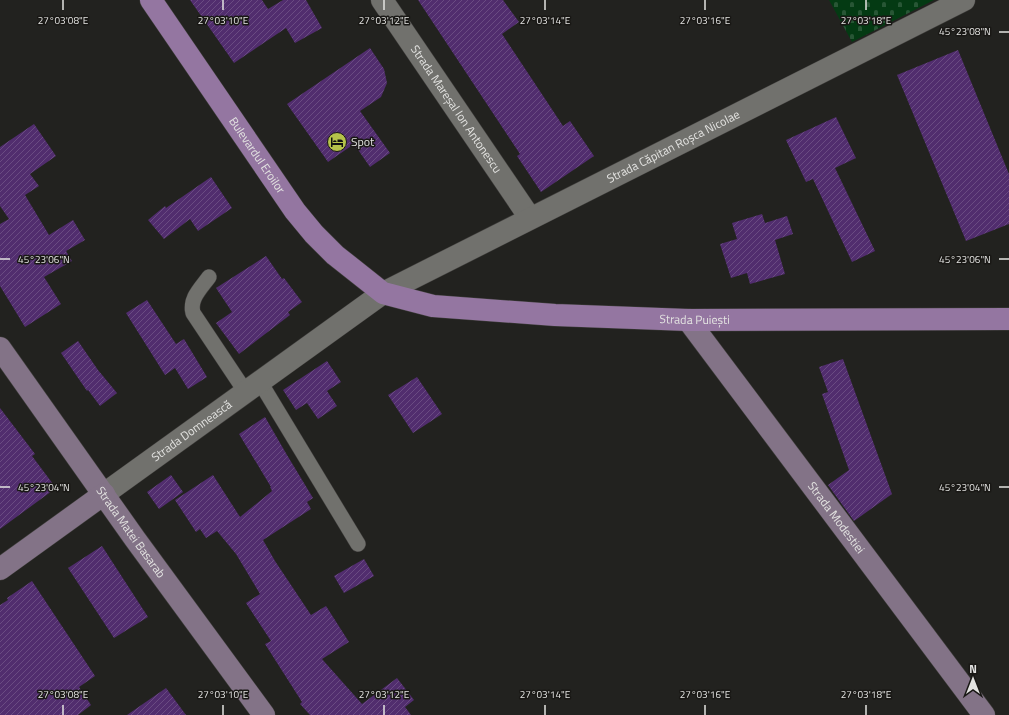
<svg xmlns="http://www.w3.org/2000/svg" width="1009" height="715" viewBox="0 0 1009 715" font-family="'Titillium Web',sans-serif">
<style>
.cemetery{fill:url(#cemetery-stones)}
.building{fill:url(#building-hatch)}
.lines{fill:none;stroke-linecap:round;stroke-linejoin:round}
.lane-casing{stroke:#403f3d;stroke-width:16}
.street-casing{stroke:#403f3d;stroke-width:23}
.secondary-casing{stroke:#403f3d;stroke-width:23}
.primary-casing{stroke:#403f3d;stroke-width:23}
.lane{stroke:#71716d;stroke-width:15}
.street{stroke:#71716d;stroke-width:22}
.secondary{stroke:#837387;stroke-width:22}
.primary{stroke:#9476a1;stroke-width:22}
.ticks{fill:none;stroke:#e3e3e1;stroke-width:1.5}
.labels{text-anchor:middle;stroke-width:3;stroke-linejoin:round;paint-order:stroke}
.street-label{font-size:12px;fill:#e3e3e1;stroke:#191815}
.poi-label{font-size:12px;fill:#e3e3e1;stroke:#191815;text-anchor:start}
.ticks-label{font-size:10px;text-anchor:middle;fill:#e3e3e1;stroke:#191815;stroke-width:3;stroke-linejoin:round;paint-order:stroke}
</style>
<defs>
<pattern id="cemetery-stones" width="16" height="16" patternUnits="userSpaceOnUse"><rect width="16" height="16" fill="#043a13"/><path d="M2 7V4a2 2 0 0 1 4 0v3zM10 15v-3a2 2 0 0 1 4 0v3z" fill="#285635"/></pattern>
<pattern id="building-hatch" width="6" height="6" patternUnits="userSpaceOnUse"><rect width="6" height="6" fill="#512d6e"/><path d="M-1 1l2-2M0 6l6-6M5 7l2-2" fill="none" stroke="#6a4b82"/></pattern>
</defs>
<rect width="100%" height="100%" fill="#22221f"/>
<polygon class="cemetery" points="829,0 934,0 852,42"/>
<g class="building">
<polygon points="190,0 262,0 268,9 283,0 306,0 322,28 295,43 286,28 234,63"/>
<polygon points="418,0 503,0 519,22 502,34 563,126 570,121 594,156 541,192 517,156 520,154"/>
<polygon points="370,48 384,69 387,83 381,97 360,111 390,153 370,167 354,144 328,162 287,104"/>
<polygon points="958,50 1009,174 1009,224 966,241 897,75"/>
<polygon points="836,117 856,158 835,168 875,251 852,262 813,179 806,182 786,140"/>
<polygon points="34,124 56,156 30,174 39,186 25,195 49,235 73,220 85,240 66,251 72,261 44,277 61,304 25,327 0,286 0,224 9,219 0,206 0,147"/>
<polygon points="211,177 232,208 198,231 190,219 164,239 148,220 165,206 166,208"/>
<polygon points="762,214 765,223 787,216 793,234 775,240 785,274 750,284 747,273 731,278 720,244 737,239 732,223"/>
<polygon points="266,256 282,279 284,278 302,302 288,312 290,315 239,354 216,323 232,312 216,288"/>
<polygon points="147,300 176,344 184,339 207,377 188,389 175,368 165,375 126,313"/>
<polygon points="78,341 98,370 117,393 100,406 88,390 87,391 61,353"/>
<polygon points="843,359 892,494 854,521 828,485 849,470 822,394 828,392 819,367"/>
<polygon points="327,361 341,382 327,391 337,406 318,419 307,403 296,410 283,390"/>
<polygon points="417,377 442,414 413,433 388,395"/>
<polygon points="0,408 35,454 32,456 56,488 0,529"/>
<polygon points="265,417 287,455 313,498 307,502 311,509 263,540 275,561 311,615 326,606 349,642 322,659 362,704 397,678 414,700 405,707 411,715 310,715 300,704 302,702 265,644 271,641 246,603 260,594 236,554 217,531 206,538 200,529 196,532 175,500 213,475 240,517 272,491 270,487 271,487 239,434"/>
<polygon points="171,475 183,492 159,509 147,492"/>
<polygon points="102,546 148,617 114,638 68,568"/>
<polygon points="364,559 374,576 344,593 334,576"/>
<polygon points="32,581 95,676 79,687 91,705 78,715 0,715 0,605 8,600 7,598"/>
<polygon points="166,688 186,715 127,715"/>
</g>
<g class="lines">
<g class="lane-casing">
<g id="lane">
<path d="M209,277c-8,11 -20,22 -16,36l52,78"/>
<polyline points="260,382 358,544"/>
</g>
</g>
<g class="street-casing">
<g id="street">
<path id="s1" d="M382,0l148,218"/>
<path id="s2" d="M104,494l279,-201 581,-293"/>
</g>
</g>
<g class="secondary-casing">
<g id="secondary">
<path id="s3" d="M688,320l296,395"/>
<path id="s4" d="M0,348l135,191 129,176"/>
<polyline points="0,569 104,494"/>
</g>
</g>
<g class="primary-casing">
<g id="primary">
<path id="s5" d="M151,0l144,211 19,23 21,21 48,38 50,13 122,9 133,5 321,-1"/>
</g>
</g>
<use href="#lane" class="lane"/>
<use href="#street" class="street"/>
<use href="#secondary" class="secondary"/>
<use href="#primary" class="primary"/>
</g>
<path class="ticks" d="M63,0v10M223,0v10M384,0v10M545,0v10M705,0v10M866,0v10M999,32h10M0,259h10M999,259h10M0,487h10M999,487h10M63,705v10M223,705v10M384,705v10M545,705v10M705,705v10M866,705v10"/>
<defs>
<g id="hotel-disc" transform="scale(1)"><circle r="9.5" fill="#b5c24a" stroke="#191815"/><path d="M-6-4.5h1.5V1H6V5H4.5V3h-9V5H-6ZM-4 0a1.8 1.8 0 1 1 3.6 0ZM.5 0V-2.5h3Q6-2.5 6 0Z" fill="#111"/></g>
</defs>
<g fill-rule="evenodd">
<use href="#hotel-disc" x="337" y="142"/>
</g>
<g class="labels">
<g class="street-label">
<text dy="4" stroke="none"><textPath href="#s1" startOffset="132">Strada Mareșal Ion Antonescu</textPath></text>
<text dy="4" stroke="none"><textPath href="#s2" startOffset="669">Strada Căpitan Roșca Nicolae</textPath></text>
<text dy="4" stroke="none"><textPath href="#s5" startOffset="188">Bulevardul Eroilor</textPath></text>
<text dy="4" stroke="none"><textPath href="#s5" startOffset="690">Strada Puiești</textPath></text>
<text dy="4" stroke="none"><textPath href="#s2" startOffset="108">Strada Domnească</textPath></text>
<text dy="4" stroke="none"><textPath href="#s3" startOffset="247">Strada Modestiei</textPath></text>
<text dy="4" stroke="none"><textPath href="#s4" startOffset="226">Strada Matei Basarab</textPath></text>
</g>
<g class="poi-label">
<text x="351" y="146">Spot</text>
</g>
</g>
<g class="ticks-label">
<text x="63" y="24">27°03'08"E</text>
<text x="223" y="24">27°03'10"E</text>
<text x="384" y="24">27°03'12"E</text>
<text x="545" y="24">27°03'14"E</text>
<text x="705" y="24">27°03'16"E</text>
<text x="866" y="24">27°03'18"E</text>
<text x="965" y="35">45°23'08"N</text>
<text x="44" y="263">45°23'06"N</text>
<text x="965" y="263">45°23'06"N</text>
<text x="44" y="491">45°23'04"N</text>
<text x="965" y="491">45°23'04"N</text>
<text x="63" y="698">27°03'08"E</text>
<text x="223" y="698">27°03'10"E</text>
<text x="384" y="698">27°03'12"E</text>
<text x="545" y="698">27°03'14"E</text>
<text x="705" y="698">27°03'16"E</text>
<text x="866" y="698">27°03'18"E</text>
</g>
<g transform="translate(973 679)" stroke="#191815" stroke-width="3" paint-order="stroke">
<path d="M0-3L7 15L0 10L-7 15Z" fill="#e3e3e1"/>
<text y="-6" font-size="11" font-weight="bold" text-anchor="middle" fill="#e3e3e1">N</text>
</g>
</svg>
